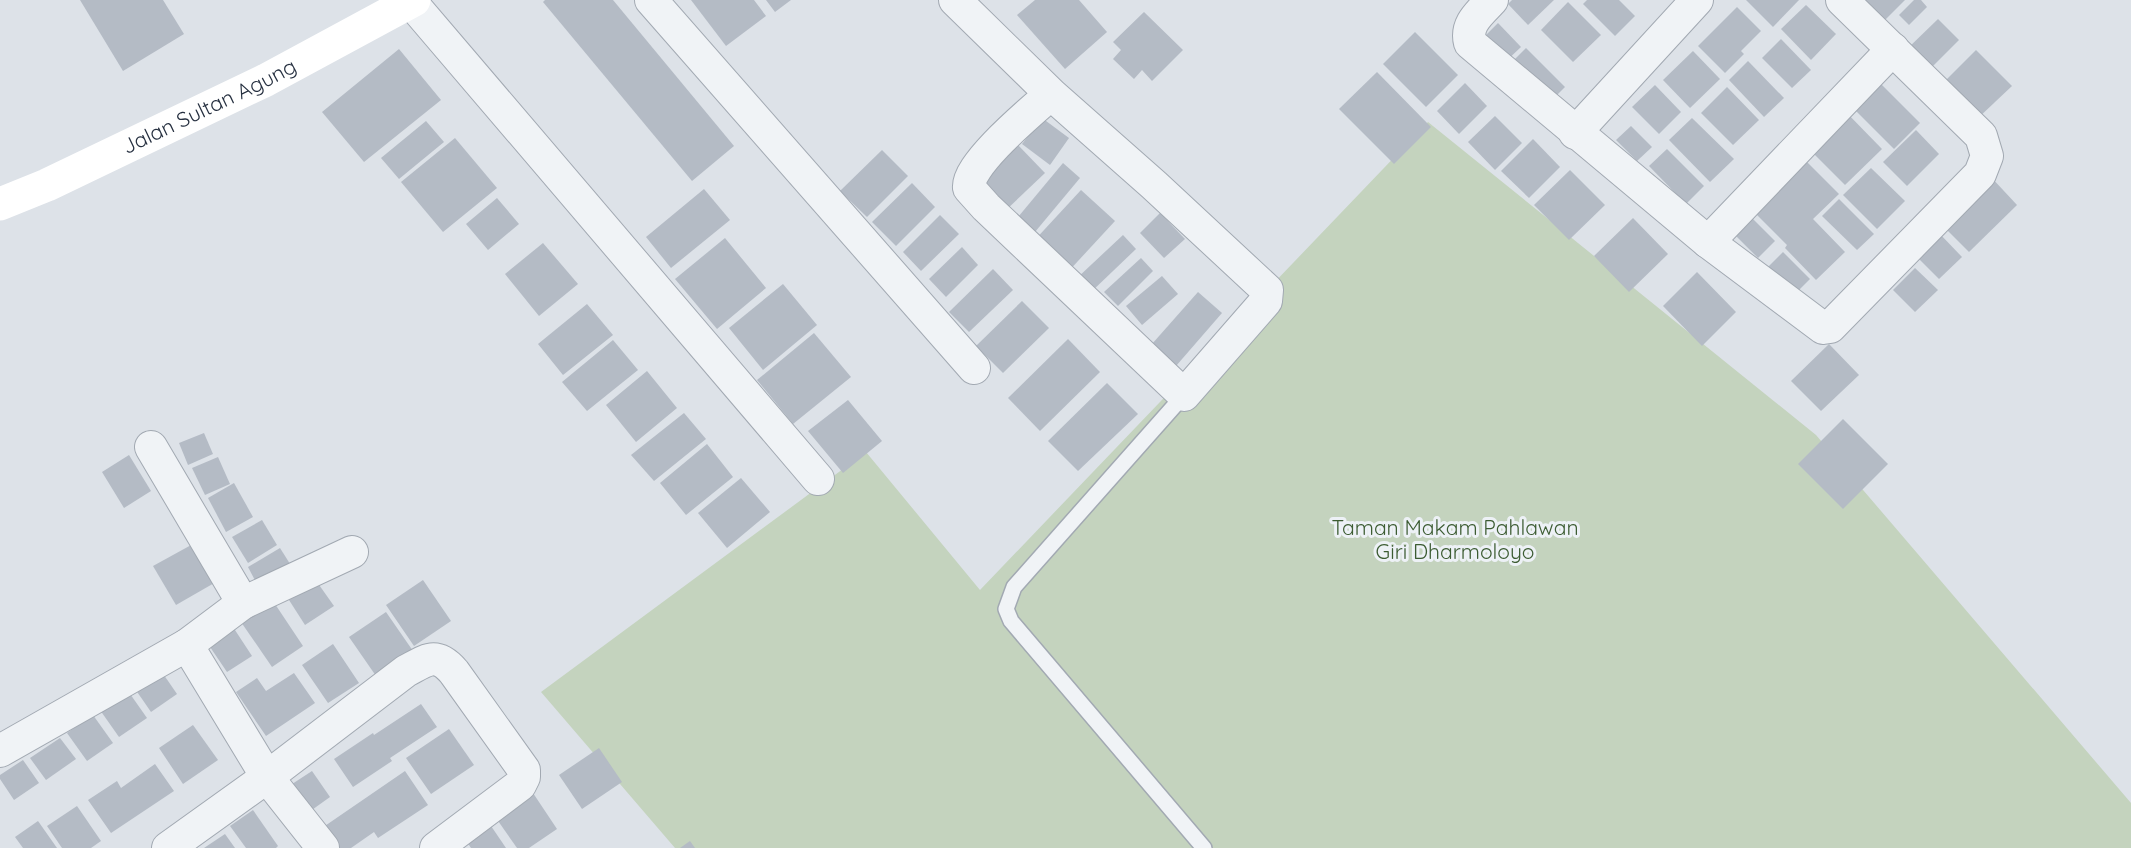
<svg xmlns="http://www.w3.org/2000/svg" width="2131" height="848" viewBox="0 0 2131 848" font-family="Quicksand,sans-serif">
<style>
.green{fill:#c4d3be}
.building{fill:#b4bbc5}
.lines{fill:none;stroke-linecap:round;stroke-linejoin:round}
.lane-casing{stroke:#a2a9b2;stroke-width:18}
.street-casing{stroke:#a2a9b2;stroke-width:34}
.lane{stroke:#f0f3f6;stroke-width:15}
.street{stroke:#f0f3f6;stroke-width:32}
.secondary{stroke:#fff;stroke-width:33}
.labels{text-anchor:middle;stroke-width:6;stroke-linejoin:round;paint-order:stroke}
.street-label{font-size:21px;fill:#263040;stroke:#edf1f6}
.park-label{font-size:21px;fill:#3c5c32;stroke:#edf1f6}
</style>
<rect width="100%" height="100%" fill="#dde2e8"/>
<polygon class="green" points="1428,122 1816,435 2131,803 2131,848 675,848 541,692 866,452 980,590"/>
<g class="building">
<polygon points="80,0 163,0 184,34 123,71"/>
<polygon points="545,0 613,0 734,146 692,181 543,2"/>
<polygon points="691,0 754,0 766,16 726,46"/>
<polygon points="766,0 791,0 775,12"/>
<polygon points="1035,0 1079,0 1107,32 1065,69 1017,15"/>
<polygon points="1512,0 1554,0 1528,25 1508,4"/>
<polygon points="1587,0 1619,0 1635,16 1615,36 1583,4"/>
<polygon points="1746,0 1799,0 1773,27"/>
<polygon points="1857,0 1905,0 1881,24"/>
<polygon points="1914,0 1921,0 1927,7 1909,25 1899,15"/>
<polygon points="1568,2 1601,35 1573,62 1541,30"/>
<polygon points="1806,5 1836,34 1811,60 1781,29"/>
<polygon points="1737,7 1761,31 1741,51 1744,54 1725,73 1698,46"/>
<polygon points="1144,12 1183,50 1152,81 1142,70 1134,79 1113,59 1121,50 1113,42"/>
<polygon points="1938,19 1959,40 1927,72 1905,51"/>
<polygon points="1498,23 1521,47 1503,64 1480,41"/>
<polygon points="1415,32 1458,75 1426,107 1383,64"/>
<polygon points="1781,39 1811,70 1792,88 1762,58"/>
<polygon points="1526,48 1565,87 1552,100 1513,61"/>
<polygon points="399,49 441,100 364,162 322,112"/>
<polygon points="1976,50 2012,86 1977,119 1942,84"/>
<polygon points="1693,51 1720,79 1690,108 1663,80"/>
<polygon points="1748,61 1784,98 1764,117 1729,80"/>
<polygon points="1377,72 1431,127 1394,164 1339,109"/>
<polygon points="1875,78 1920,123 1894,149 1849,104"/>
<polygon points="1465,83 1487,106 1459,134 1437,111"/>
<polygon points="1655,85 1681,112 1659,134 1632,107"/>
<polygon points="1727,87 1759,120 1733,145 1701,113"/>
<polygon points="1842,108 1882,149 1845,185 1805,145"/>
<polygon points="1495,116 1522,143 1495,170 1468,142"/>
<polygon points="1042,118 1069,138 1050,165 1022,144"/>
<polygon points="1692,118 1734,159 1710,182 1669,140"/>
<polygon points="426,121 444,142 399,179 381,158"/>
<polygon points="1631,126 1652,147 1637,161 1616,140"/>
<polygon points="1916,130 1939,154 1907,186 1883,162"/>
<polygon points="455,138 497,188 443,232 401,182"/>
<polygon points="1533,139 1560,167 1529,198 1501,171"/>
<polygon points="1017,144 1045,173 1005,211 977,183"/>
<polygon points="1667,149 1704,186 1686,204 1649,166"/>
<polygon points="882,150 908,176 867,217 840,191"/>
<polygon points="1798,153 1839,194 1813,219 1845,252 1816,280 1785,248 1787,245 1746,204"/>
<polygon points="1063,163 1080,178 1030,238 1013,223"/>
<polygon points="1871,168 1905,201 1877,229 1843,195"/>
<polygon points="1570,170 1605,205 1569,240 1534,205"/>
<polygon points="1990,176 2017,205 1969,252 1944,227"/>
<polygon points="912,183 935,207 896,246 872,222"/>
<polygon points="704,189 730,220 671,268 646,237"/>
<polygon points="1081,190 1115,221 1066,274 1032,243"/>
<polygon points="497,198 519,224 488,250 466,224"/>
<polygon points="1839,199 1874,234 1857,250 1822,216"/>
<polygon points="1745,211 1775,241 1758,258 1728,228"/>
<polygon points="1160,213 1185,239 1164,258 1140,233"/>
<polygon points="940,215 959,234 921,271 903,252"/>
<polygon points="1633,218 1668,254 1629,292 1594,256"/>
<polygon points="1938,232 1962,257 1939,279 1915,255"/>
<polygon points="1123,235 1136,249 1090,293 1076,279"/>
<polygon points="725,238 766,288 717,329 675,279"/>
<polygon points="543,243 578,284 539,316 505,274"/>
<polygon points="962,247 978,265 946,297 929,279"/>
<polygon points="1783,252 1810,279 1792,297 1765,270"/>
<polygon points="1141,258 1153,271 1118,306 1104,292"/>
<polygon points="1915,268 1938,290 1915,312 1893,290"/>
<polygon points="993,269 1013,290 969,332 949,312"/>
<polygon points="1697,272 1736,312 1702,346 1663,306"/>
<polygon points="1162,276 1178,294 1142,325 1126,306"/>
<polygon points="783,284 817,325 763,370 729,328"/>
<polygon points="1198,292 1222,313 1176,366 1152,344"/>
<polygon points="1022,301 1049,328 1003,373 976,346"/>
<polygon points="587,304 613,335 563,375 538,344"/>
<polygon points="814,333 851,377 793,424 757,380"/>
<polygon points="1068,339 1100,372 1040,431 1008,398"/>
<polygon points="613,340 638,370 587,411 562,382"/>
<polygon points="1829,344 1859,375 1821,411 1791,381"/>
<polygon points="647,371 677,408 636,442 606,405"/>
<polygon points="1107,383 1138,414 1078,471 1048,441"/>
<polygon points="848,400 882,441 843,473 808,431"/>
<polygon points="684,413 706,439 654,481 631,455"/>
<polygon points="1843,419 1888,464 1843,509 1798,464"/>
<polygon points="204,433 213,454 188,465 179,443"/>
<polygon points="707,444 733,477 686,515 660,483"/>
<polygon points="129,455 151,491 124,508 102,472"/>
<polygon points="218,457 230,484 205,495 192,468"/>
<polygon points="741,478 770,512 727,548 698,513"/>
<polygon points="234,483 253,517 226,532 208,498"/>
<polygon points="262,520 277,545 248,563 232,537"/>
<polygon points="193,544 216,582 176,605 153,566"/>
<polygon points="280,548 292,567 258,586 248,567"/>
<polygon points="423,580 451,621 414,646 386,605"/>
<polygon points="317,582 334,606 305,625 289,600"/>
<polygon points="273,601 303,646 272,667 241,622"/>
<polygon points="386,612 413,651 376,676 349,637"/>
<polygon points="231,624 252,656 227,672 206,641"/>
<polygon points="333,644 359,683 328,703 302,665"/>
<polygon points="157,665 177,694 151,712 131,683"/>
<polygon points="294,673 315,703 266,736 236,692 257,678 266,691"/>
<polygon points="128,691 147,718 119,737 100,710"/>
<polygon points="421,704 437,727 390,758 392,761 353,787 334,759 373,733 374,735"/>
<polygon points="93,715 113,743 87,761 67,733"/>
<polygon points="193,725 218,760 183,784 159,748"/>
<polygon points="449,729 474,765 431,794 406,758"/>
<polygon points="60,738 76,759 46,780 30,758"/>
<polygon points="599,748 622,782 582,809 559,775"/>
<polygon points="23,760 39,783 14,800 0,779 0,775"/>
<polygon points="155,764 174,791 111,833 88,800 117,781 121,788"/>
<polygon points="312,771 330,797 302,817 283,790"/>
<polygon points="405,771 428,805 378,838 374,832 351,848 332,848 319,830"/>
<polygon points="533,793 557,829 529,848 517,848 496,818"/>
<polygon points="77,806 101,841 91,848 62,848 47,826"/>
<polygon points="253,810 278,846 276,848 246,848 230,826"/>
<polygon points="38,821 57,848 23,848 15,837"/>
<polygon points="489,823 506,848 471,848 465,839"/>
<polygon points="225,834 235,848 204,848"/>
<polygon points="690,841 695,848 680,848"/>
</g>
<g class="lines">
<g class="lane-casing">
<polyline id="lane" points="1184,395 1014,587 1006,609 1011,621 1204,848"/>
</g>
<g class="street-casing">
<g id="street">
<polyline points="651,0 974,368"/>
<path d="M955,0l96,94c-18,16 -85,71 -82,94l17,19 198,188 82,-94 1,-11 -113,-105 -103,-91"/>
<path d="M1492,0c-12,13 -27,24 -22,43l238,199 115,86 7,-1 150,-153 7,-18 -6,-20 -139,-136"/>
<polyline points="411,2 818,479"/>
<polyline points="1575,133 1697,0"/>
<polyline points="1708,242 1893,49"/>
<polyline points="151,447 243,603"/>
<polyline points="187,645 267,777 323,848"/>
<polyline points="0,751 187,645 243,603 352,552"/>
<path d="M168,848l99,-71 139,-106c21,-11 30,-20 48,1l70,98v7l-4,8 -84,63"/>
</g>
</g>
<use href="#lane" class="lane"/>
<use href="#street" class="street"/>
<path class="secondary" id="s1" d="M0,204l47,-19 219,-105 148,-80"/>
</g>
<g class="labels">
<g class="street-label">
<text dy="7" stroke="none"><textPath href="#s1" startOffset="231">Jalan Sultan Agung</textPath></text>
</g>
<g class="park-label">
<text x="1455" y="535">Taman Makam Pahlawan<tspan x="1455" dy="24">Giri Dharmoloyo</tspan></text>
</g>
</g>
</svg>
